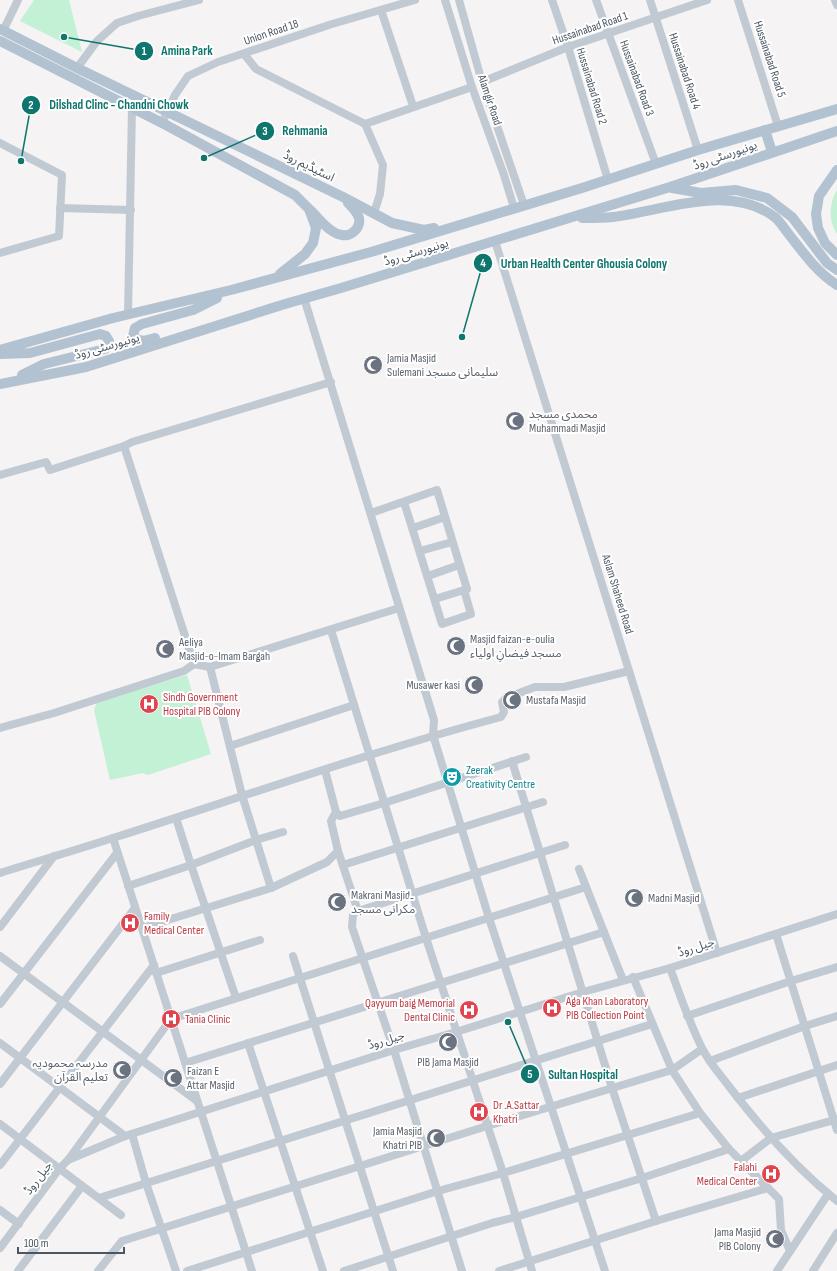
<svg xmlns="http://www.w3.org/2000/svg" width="837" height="1271" viewBox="0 0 837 1271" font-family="'Sofia Sans Condensed','Noto Sans Arabic',sans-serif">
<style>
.green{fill:#c3f1d5}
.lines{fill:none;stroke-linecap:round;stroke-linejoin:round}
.minor{stroke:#c1cad2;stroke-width:8}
.major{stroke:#b3c2d1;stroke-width:10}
.labels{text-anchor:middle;stroke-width:4;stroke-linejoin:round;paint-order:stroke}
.street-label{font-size:12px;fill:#4a5661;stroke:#fff}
.worship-label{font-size:12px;fill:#5b616d;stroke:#fff;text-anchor:start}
.health-label{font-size:12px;fill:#be3a42;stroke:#fff;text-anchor:start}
.culture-label{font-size:12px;fill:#0d838f;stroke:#fff;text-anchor:start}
.leader{fill:none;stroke:#0f766e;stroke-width:1.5}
.callout-dot{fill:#0f766e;stroke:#fff;stroke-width:1.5}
.mark-label{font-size:12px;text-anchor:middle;font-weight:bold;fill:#fff}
.callout-label{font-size:13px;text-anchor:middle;font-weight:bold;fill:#0f766e;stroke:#fff;stroke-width:4;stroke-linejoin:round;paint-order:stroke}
</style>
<rect width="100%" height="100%" fill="#f5f3f3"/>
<g class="green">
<polygon points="34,0 69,0 82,52 20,21"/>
<path d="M837,190v44c-9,-13 -8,-31 0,-44z"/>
<polygon points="187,675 211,754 148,775 143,773 110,780 94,710 97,702"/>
</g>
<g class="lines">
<g class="minor">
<polyline points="445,0 472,87 504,175 514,208"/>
<polyline points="459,0 482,82 524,205"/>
<polyline points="552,0 568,47 608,180"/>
<polyline points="596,0 656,164"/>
<polyline points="650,0 698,150"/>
<polyline points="738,0 778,126"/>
<polyline points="835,0 837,5"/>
<polyline points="381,10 413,106"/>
<polyline points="3,31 18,0"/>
<polyline points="244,54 256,69 365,124 472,87"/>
<polyline points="77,68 97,41 117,23 138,16 199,0"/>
<polyline points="482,82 568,47 707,0"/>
<polyline points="162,123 175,95 188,76 218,62 332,24 415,0"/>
<polyline points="365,124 383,165 380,194 374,213"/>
<polyline points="0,143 62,175 59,236 0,253"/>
<polyline points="60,208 131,210"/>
<polyline points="495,241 717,953"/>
<polyline points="304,298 434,720 433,735 489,918 605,1271"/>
<polyline points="128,315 132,108"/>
<polyline points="124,446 132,442 331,382"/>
<polyline points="0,475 46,462 50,470 124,446 194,664 184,671 54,713 0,728"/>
<polyline points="371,513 437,490 467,589 464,590 471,614 442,624 404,502"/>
<polyline points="413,528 445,517"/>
<polyline points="420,551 452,542"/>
<polyline points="428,576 459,565"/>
<polyline points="435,599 464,590"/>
<polyline points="331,630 426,938 503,1173 532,1271"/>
<polyline points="194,664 210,667 399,608"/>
<polyline points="210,667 242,795 271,888"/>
<polyline points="230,746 354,705"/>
<polyline points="512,761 612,1088 656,1221"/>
<polyline points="325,770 336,812 331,821 338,851 358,911 353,914 352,927 394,1050 462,1271"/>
<polyline points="336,812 340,816 384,803 526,757"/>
<polyline points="176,818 191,865 236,998"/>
<polyline points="113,838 252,1271"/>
<polyline points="343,865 543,802"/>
<polyline points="579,869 623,980"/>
<path d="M0,873c38,-12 76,-23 113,-35 129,-41 257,-86 388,-121l3,-5 -2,-10 4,-4 29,-11h29l65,-16"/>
<polyline points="128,886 191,865 256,840 283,832"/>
<polyline points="358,911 565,845"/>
<polyline points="0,927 54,856"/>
<polyline points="142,928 271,888 327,862 338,851"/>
<polyline points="776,934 837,1130"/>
<polyline points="0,956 197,1101"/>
<polyline points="293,956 393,1271"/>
<path d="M670,968c10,27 19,54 32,80 6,13 17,25 26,37 32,42 68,83 109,116"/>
<polyline points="156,973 260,940"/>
<polyline points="633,977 672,1070 700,1113 729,1149 779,1199 781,1230 790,1251"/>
<polyline points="0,1004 117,853"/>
<polyline points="687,1016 791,981 837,967"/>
<polyline points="0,1043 125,1136"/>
<polyline points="248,1043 323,1271"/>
<polyline points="710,1061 805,1026 837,1016"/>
<polyline points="185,1063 604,932"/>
<polyline points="0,1084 135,908"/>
<polyline points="738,1098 837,1065"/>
<polyline points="0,1124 121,1215"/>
<polyline points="132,1134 146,1183 176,1271"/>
<polyline points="68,1160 171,1019 586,887"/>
<polyline points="741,1161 771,1138 837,1119"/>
<polyline points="0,1165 154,965"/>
<polyline points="99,1198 652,1024"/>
<polyline points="0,1210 19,1224"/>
<polyline points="0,1248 59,1169 68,1160 125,1136 394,1050 456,1032 583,992 670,968 837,914"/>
<polyline points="18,1271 82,1186"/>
<polyline points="98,1271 122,1241 487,1126 672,1070 702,1049"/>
<polyline points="187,1271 438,1191 503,1173 700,1113"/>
<polyline points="344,1271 492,1223 516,1217 642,1178 729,1149"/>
<polyline points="499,1271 656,1221 768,1188"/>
<polyline points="777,1271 828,1194"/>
<polyline points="813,1271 837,1233"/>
</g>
<g class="major">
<polyline points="0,29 77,68 343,197 392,223 424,230 434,228"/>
<polyline points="0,41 166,125 295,195 309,209 316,228 313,243 305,254 280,274"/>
<polyline points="765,130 772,152"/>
<polyline points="837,170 819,196 816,214 818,228 825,243 837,255"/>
<polyline points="672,188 701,193 736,190 767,198 792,217 827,263 837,270"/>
<path d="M310,210c9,8 19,23 32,25 9,2 19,-7 17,-17 -2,-6 -6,-10 -11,-15"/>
<path d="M582,218c10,0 21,0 31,-1 50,-6 118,-35 163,1 5,5 10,13 15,19 14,18 27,36 46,48"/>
<path d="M155,338c-9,3 -15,5 -22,-2l2,-8 7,-4 51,-14 24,-12"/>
<polyline points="0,350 113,318 231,290 371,252 582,188 698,150 837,109"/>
<polyline points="0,354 30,353 100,334 106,336 109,341 108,346 105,349 44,364 22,375"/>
<polyline points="0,384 86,367 285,304 341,288 670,187 837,131"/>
</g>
</g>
<defs>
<g id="mosque-disc" transform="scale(1)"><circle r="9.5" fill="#6b7280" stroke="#fff"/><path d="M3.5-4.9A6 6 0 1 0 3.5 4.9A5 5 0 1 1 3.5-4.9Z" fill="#fff"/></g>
<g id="hospital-disc" transform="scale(1)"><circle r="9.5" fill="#e0444e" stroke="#fff"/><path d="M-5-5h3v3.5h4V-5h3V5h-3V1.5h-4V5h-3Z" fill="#fff"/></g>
<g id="theatre-disc" transform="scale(1)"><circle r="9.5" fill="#0f9aa8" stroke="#fff"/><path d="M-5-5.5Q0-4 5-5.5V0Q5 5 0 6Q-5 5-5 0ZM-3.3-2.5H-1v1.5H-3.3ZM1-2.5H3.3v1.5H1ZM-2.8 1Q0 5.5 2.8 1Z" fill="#fff"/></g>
</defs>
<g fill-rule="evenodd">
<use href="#mosque-disc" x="373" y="365"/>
<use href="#mosque-disc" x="515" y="421"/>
<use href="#mosque-disc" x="456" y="646"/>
<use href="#mosque-disc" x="165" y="649"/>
<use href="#mosque-disc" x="474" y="685"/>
<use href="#mosque-disc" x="512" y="700"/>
<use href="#hospital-disc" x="149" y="704"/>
<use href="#theatre-disc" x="452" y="777"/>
<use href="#mosque-disc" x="634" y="898"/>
<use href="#mosque-disc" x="337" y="902"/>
<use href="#hospital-disc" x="130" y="923"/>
<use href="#hospital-disc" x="552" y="1008"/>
<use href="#hospital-disc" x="469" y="1010"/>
<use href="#hospital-disc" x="171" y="1019"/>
<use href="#mosque-disc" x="448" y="1042"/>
<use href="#mosque-disc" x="122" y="1070"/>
<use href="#mosque-disc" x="173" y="1078"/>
<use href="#hospital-disc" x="479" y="1112"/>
<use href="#mosque-disc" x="436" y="1138"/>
<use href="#hospital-disc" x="771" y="1174"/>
<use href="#mosque-disc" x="775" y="1239"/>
</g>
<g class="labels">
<g class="street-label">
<text transform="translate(590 28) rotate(-19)" y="4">Hussainabad Road 1</text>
<text transform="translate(271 32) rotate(-19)" y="4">Union Road 18</text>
<text transform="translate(770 59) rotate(72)" y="4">Hussainabad Road 5</text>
<text transform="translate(685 71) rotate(72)" y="4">Hussainabad Road 4</text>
<text transform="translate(637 78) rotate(70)" y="4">Hussainabad Road 3</text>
<text transform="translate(592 86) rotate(73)" y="4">Hussainabad Road 2</text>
<text transform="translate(490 100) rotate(71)" y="4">Alamgir Road</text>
<text transform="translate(725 155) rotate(-19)" y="4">یونیورسٹی روڈ</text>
<text transform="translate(309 166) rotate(26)" y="4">اسٹیڈیم روڈ</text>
<text transform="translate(416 252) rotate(-17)" y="4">یونیورسٹی روڈ</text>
<text transform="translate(107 346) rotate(-16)" y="4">یونیورسٹی روڈ</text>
<text transform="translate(618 594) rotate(73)" y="4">Aslam Shaheed Road</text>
<text transform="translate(696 947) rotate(-18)" y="4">جیل روڈ</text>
<text transform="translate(386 1040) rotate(-17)" y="4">جیل روڈ</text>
<text transform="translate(38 1178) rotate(-53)" y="4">جیل روڈ</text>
</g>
<g class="worship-label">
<text x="387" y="362">Jamia Masjid<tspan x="387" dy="14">Sulemani سلیمانی مسجد</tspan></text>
<text x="529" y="418">محمدی مسجد<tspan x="529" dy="14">Muhammadi Masjid</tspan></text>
<text x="470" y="643">Masjid faizan-e-oulia<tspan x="470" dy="14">مسجد فیضانِ اولیاء</tspan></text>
<text x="179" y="646">Aeliya<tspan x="179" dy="14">Masjid-o-Imam Bargah</tspan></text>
<text x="460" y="689" text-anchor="end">Musawer kasi</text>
<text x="526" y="704">Mustafa Masjid</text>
<text x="351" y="899">Makrani Masjid۔<tspan x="351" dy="14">مکرانی مسجد</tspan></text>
<text x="648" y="902">Madni Masjid</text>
<text x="448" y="1066" text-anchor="middle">PIB Jama Masjid</text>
<text x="108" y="1067" text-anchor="end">مدرسہ محمودیہ<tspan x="108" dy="14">تعلیم القرآن</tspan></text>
<text x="187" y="1075">Faizan E<tspan x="187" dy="14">Attar Masjid</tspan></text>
<text x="422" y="1135" text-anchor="end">Jamia Masjid<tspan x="422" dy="14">Khatri PIB</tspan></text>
<text x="761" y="1236" text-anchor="end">Jama Masjid<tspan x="761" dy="14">PIB Colony</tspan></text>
</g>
<g class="health-label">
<text x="163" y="701">Sindh Government<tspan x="163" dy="14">Hospital PIB Colony</tspan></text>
<text x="144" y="920">Family<tspan x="144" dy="14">Medical Center</tspan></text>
<text x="566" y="1005">Aga Khan Laboratory<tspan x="566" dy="14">PIB Collection Point</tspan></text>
<text x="455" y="1007" text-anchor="end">Qayyum baig Memorial<tspan x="455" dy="14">Dental Clinic</tspan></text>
<text x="185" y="1023">Tania Clinic</text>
<text x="493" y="1109">Dr .A.Sattar<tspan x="493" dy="14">Khatri</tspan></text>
<text x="757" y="1171" text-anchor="end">Falahi<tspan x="757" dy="14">Medical Center</tspan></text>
</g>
<g class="culture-label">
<text x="466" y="774">Zeerak<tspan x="466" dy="14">Creativity Centre</tspan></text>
</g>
</g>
<path class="leader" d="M64 37L144 51M21 161L31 105M204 158L265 131M462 337L483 263M508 1022L530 1074"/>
<g class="callout-dot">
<circle cx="64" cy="37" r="4"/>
<circle cx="21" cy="161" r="4"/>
<circle cx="204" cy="158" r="4"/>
<circle cx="462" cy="337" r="4"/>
<circle cx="508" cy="1022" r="4"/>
<circle cx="144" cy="51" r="10"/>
<circle cx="31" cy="105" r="10"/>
<circle cx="265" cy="131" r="10"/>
<circle cx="483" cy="263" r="10"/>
<circle cx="530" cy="1074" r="10"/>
</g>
<g class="mark-label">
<text x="144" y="55">1</text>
<text x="31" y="109">2</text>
<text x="265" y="135">3</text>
<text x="483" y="267">4</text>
<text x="530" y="1078">5</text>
</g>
<g class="callout-label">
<text x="187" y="55">Amina Park</text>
<text x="119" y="109">Dilshad Clinc - Chandni Chowk</text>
<text x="305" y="135">Rehmania</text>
<text x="584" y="268">Urban Health Center Ghousia Colony</text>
<text x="583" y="1079">Sultan Hospital</text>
</g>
<path d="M18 1247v6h106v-6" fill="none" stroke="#4a5661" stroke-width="2"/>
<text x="24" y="1247" font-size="12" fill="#4a5661" stroke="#ffffff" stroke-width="3" paint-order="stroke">100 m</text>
</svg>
